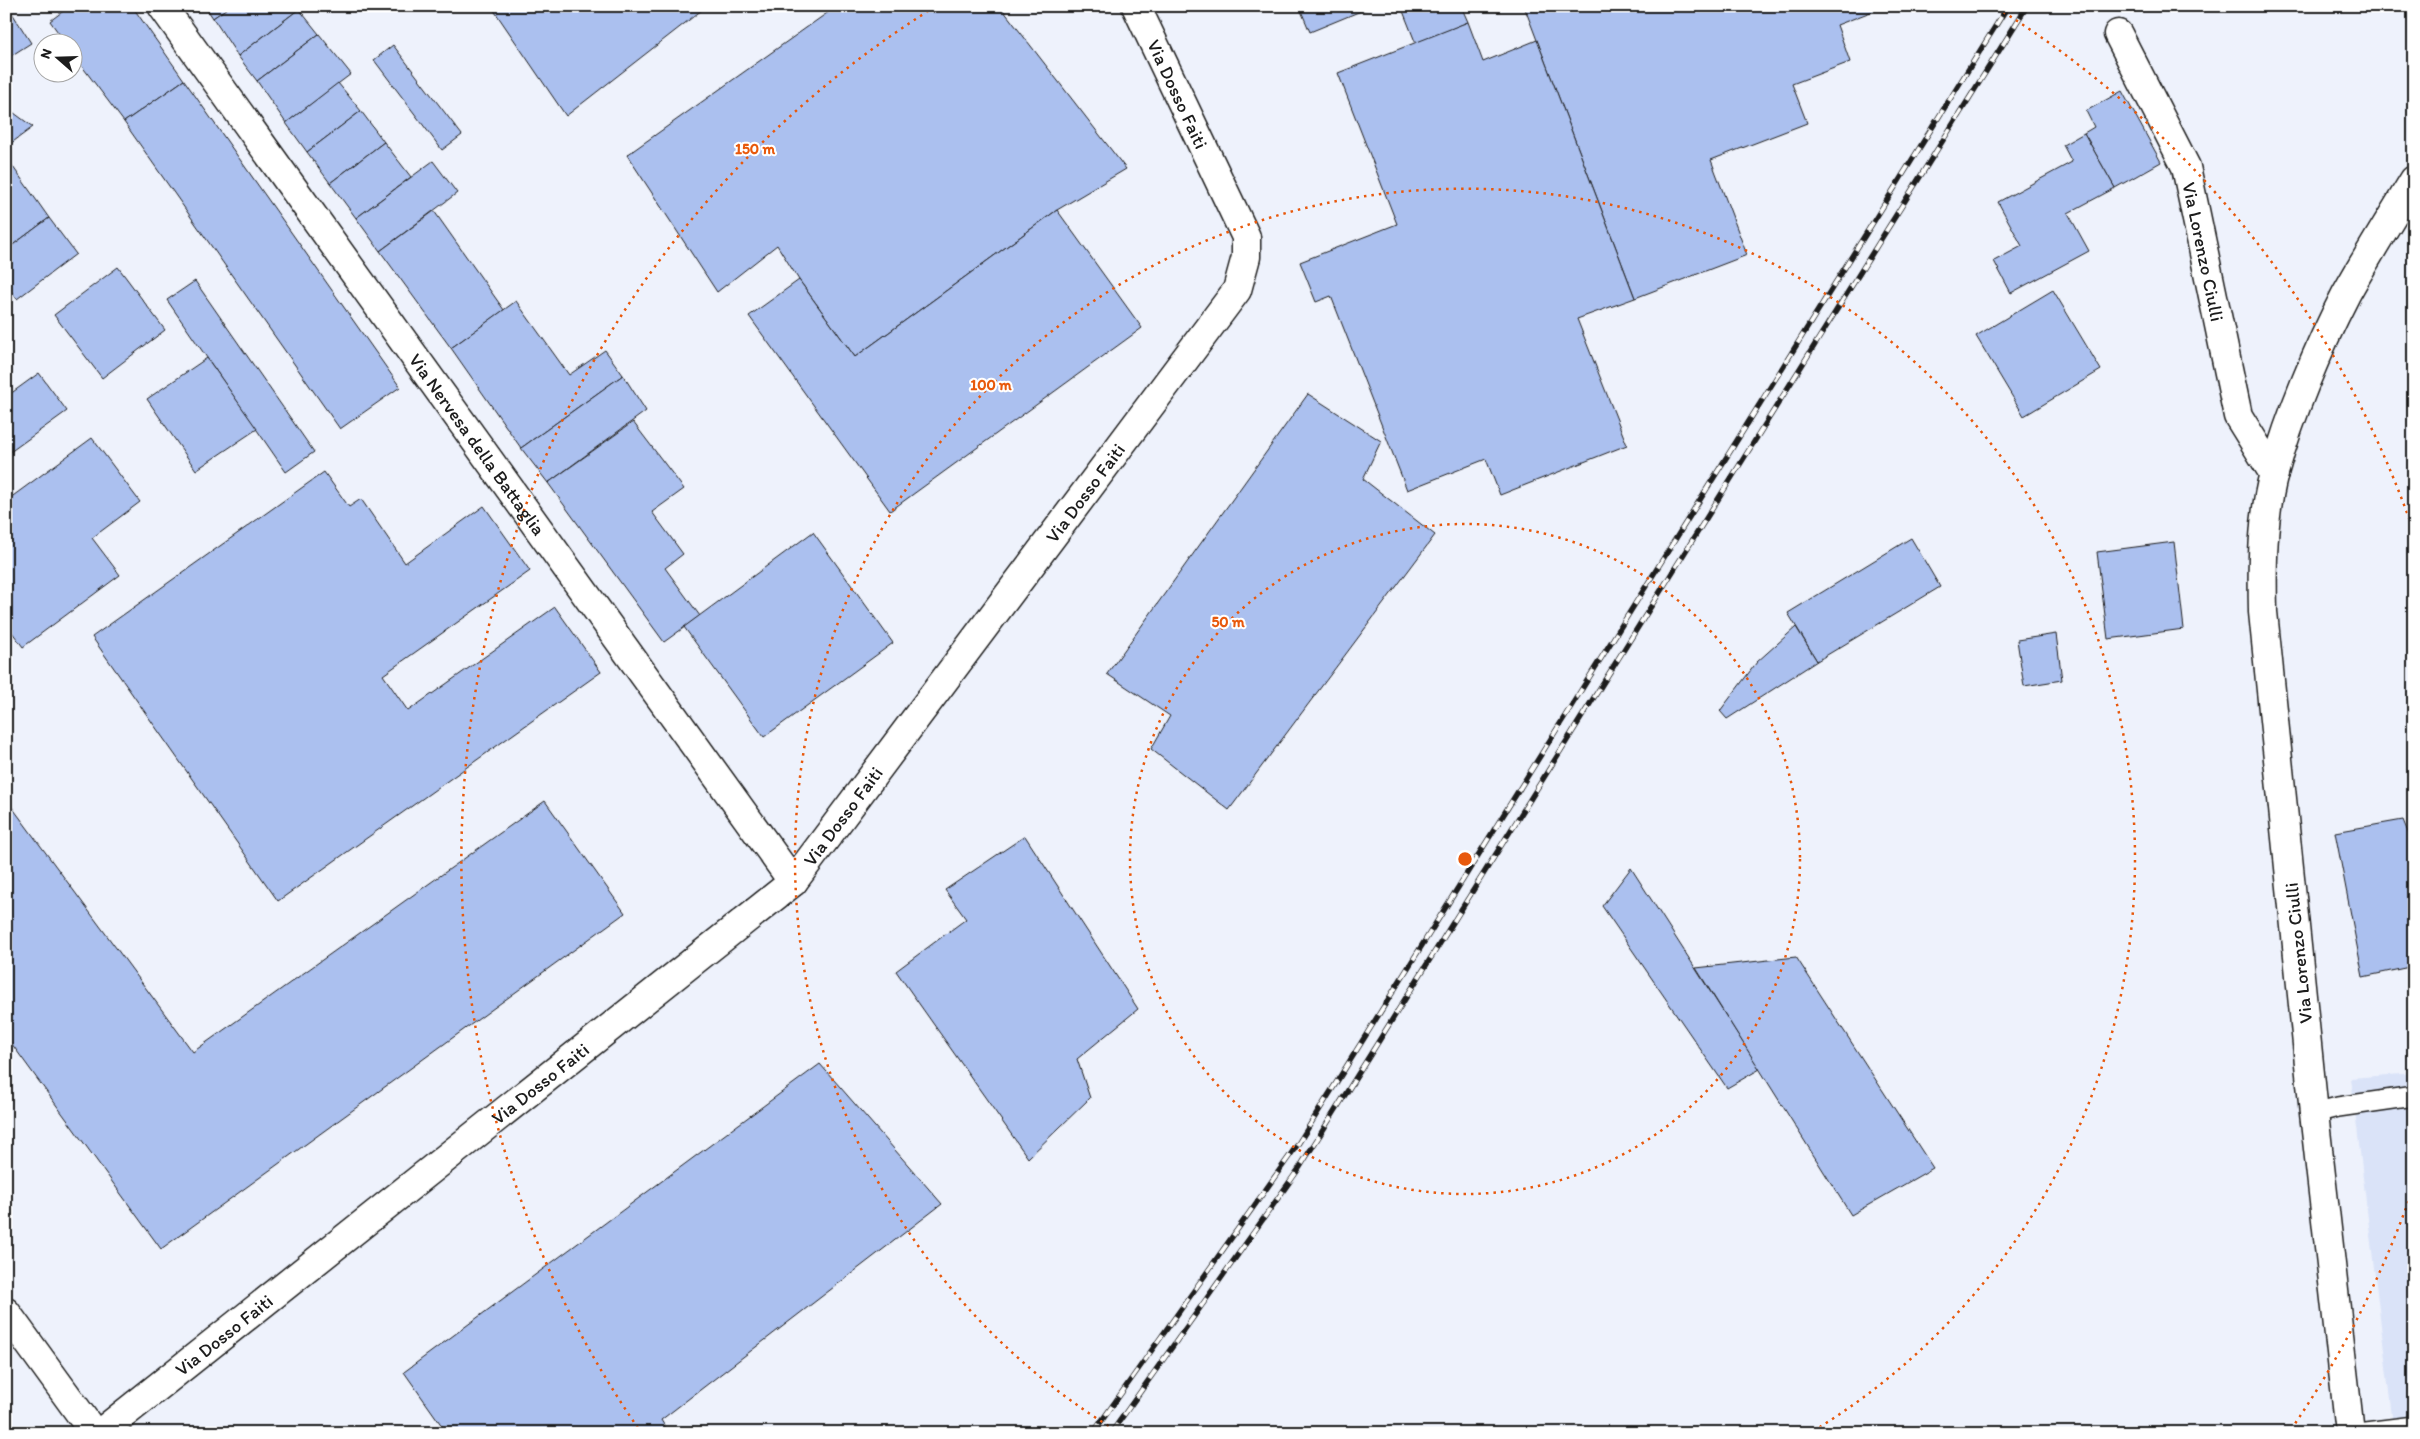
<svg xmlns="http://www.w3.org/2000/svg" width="2420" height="1439" viewBox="0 0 2420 1439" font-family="Itim,sans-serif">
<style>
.built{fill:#dae3f8}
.building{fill:#abc0ef;stroke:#1c1c1c}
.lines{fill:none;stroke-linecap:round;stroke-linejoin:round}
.lane-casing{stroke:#1c1c1c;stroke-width:22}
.street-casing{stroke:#1c1c1c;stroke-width:31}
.secondary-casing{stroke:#1c1c1c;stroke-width:31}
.lane{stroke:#fff;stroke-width:19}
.street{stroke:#fff;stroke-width:28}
.secondary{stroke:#fff;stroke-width:28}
.rail-casing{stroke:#1c1c1c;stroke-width:5.5}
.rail{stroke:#fff;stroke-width:4;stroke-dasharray:11;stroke-linecap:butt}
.ring{fill:none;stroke:#e8590c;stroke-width:2.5;stroke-dasharray:2.5 5}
.labels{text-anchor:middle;stroke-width:4;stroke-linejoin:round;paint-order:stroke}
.street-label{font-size:19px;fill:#1c1c1c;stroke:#fff}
.centre{fill:#e8590c;stroke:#fff;stroke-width:2.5}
.ring-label{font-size:15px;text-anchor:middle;font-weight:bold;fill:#e8590c;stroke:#fff;stroke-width:4;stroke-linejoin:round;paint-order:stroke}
</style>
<rect width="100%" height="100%" fill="#eef2fc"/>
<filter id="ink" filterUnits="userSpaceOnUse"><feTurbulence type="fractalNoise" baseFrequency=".02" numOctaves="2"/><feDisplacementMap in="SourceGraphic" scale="10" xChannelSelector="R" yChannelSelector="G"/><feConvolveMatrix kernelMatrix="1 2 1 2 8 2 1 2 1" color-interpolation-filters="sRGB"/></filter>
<g filter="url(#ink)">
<polygon class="built" points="2414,1073 2414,1433 2394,1433 2351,1078"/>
<g class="building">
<polygon points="70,6 132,6 184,80 124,122 72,53 72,42 65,42 50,21"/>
<polygon points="205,6 230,6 213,18"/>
<polygon points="230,6 296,6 299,9 238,56 213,18"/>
<polygon points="491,6 707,6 566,116"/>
<polygon points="837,6 1000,6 1126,169 1057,210 855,357 799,280 777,245 717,292 627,155"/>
<polygon points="1299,6 1373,6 1310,32"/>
<polygon points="1401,6 1461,6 1468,22 1416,44"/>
<polygon points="1524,6 1886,6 1837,25 1850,62 1792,84 1807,123 1711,160 1747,255 1635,298"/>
<polygon points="299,9 319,34 257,81 238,56"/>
<polygon points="12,13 31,43 6,59 6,17"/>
<polygon points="1468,22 1483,62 1537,40 1635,298 1577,319 1627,445 1500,495 1486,459 1407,490 1331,296 1316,302 1300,262 1397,224 1338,73"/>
<polygon points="319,34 351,74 286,123 257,81"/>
<polygon points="393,45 462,135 442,150 374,60"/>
<polygon points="184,80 400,387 340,429 124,122"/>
<polygon points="338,83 361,111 307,152 286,123"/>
<polygon points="2122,91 2161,162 2115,188 2084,133 2094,127 2086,111"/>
<polygon points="6,107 33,127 6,147"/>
<polygon points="361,111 384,142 330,183 307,152"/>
<polygon points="2084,133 2115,188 2068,213 2089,251 2011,293 1994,261 2022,246 1998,202 2072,162 2063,145"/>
<polygon points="384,142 411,177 356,218 330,183"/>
<polygon points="6,157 49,218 6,250"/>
<polygon points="433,161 457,193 380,251 356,218"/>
<polygon points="1057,210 1142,328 890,511 749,316 799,280 855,357"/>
<polygon points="434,211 504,310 451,348 380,251"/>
<polygon points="49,218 76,254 17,299 6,284 6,250"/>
<polygon points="118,267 165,330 102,378 54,315"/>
<polygon points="195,281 314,452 286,472 167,300"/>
<polygon points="2053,290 2101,370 2024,416 1976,336"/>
<polygon points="516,301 569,375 605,350 623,375 521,448 451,348"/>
<polygon points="207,358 257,429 196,470 147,399"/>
<polygon points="39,373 67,411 6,455 6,397"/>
<polygon points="623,375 646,411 548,483 521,448"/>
<polygon points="1308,394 1381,441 1363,479 1435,535 1229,810 1151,749 1170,716 1107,674"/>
<polygon points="633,422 684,489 652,512 683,554 665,568 700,616 664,642 548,483"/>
<polygon points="92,438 140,502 92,538 120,575 23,647 6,624 6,501"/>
<polygon points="324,472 349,507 361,499 405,563 484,506 530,571 383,675 408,711 555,607 601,672 278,901 92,637"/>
<polygon points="813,532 893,643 764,737 684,627"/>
<polygon points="1911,538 1940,587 1817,661 1788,613"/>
<polygon points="2174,542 2184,629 2108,639 2097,552"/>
<polygon points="1796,627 1817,661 1727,719 1720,711 1757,662"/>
<polygon points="2056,634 2062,680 2024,686 2017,640"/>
<polygon points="6,799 193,1052 545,801 625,913 161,1249 6,1036"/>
<polygon points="2403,820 2414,847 2414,966 2363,977 2335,832"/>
<polygon points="1025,836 1138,1009 1077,1059 1090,1098 1028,1158 896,971 966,919 945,890"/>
<polygon points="1631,868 1760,1069 1727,1088 1602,906"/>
<polygon points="1796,957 1933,1168 1851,1215 1696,968"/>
<polygon points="820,1064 942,1204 661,1420 669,1433 447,1433 404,1372"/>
</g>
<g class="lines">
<g class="lane-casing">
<g id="lane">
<polyline points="2314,1113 2338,1107 2414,1096"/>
<polyline points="2357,1433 2414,1426"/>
</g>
</g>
<g class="street-casing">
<g id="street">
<path id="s1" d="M162,6l631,876"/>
<path id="s2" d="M2118,34l68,133 52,249 36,58"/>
<polyline points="6,1312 94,1433"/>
<path id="s3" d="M100,1433l693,-551 444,-592 9,-33v-20l-110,-231"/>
</g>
</g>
<g class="secondary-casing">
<path id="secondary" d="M2350,1433l-36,-320 -51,-501c-1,-46 -1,-94 11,-139 16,-58 44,-125 72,-179 21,-38 45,-76 68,-114"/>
</g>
<use href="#lane" class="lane"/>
<use href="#street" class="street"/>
<use href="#secondary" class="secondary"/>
<g class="rail-casing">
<g id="rail">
<polyline points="1093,1433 1298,1144 2008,6"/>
<polyline points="1111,1433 1298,1170 2027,6"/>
</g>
</g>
<use href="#rail" class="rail"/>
</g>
</g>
<g class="ring">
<circle cx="1465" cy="859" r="335"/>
<path d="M1115 1430A670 670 0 1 1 1815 1430"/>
<path d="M2411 1194A1004 1004 0 0 1 2292 1428M638 1428A1004 1004 0 0 1 933 8M1997 8A1004 1004 0 0 1 2411 524"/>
</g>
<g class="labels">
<g class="street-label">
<text transform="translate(1178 94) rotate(65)" y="7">Via Dosso Faiti</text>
<text dy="7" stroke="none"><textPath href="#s2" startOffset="236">Via Lorenzo Ciulli</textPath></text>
<text dy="7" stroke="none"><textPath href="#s1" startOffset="540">Via Nervesa della Battaglia</textPath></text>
<text dy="7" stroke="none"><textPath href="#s3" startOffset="1372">Via Dosso Faiti</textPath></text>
<text dy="7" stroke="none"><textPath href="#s3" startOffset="968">Via Dosso Faiti</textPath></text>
<text transform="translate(2298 953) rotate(-96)" y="7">Via Lorenzo Ciulli</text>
<text dy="7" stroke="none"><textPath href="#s3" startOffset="562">Via Dosso Faiti</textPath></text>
<text dy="7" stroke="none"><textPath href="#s3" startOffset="158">Via Dosso Faiti</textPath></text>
</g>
</g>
<circle cx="1465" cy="859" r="8" class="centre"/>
<g class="ring-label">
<text x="755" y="154">150 m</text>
<text x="991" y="390">100 m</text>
<text x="1228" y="627">50 m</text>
</g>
<rect width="2420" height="1439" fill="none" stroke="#fff" stroke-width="25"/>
<rect x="12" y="12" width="2395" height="1414" fill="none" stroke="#1c1c1c" stroke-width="2" filter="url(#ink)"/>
<g transform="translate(58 58) rotate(290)"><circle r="24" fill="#ffffff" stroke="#a4a4a4"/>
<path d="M0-4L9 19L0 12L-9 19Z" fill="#1c1c1c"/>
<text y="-8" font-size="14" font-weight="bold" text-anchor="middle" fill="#1c1c1c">N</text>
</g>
</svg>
